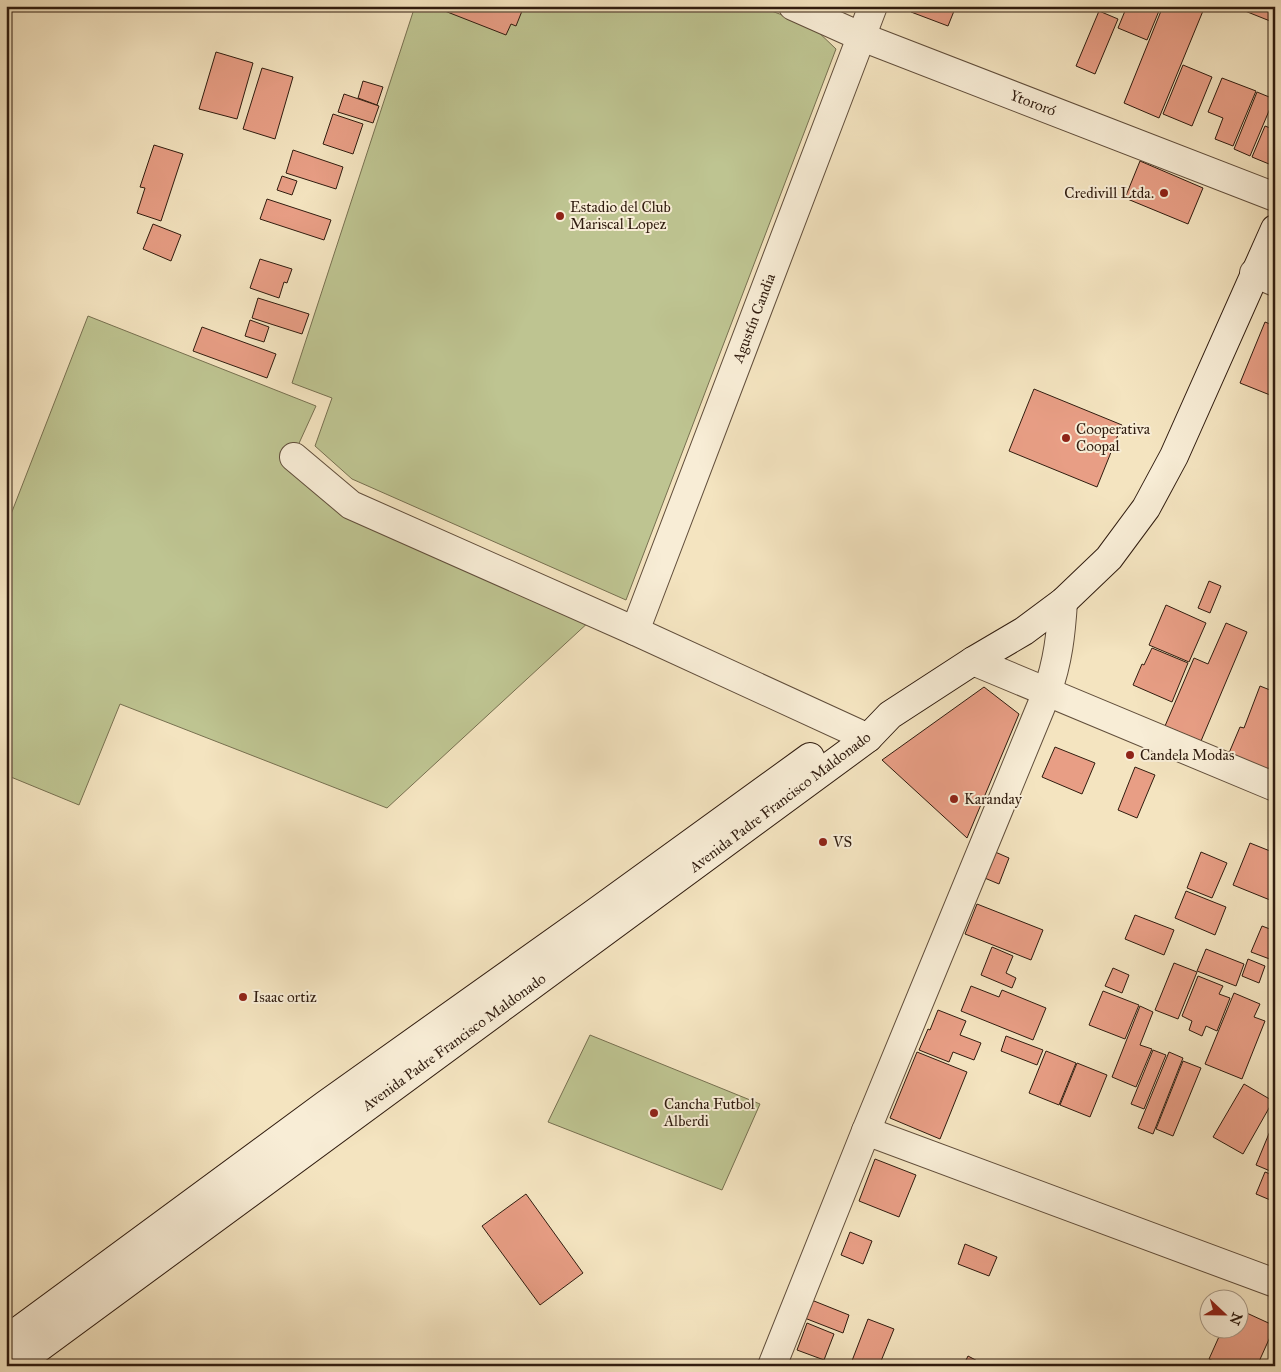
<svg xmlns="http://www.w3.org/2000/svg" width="1281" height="1372" viewBox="0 0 1281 1372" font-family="'IM FELL Great Primer',serif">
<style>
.green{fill:#bec491;stroke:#777050}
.building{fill:#e89e85;stroke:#301c0f}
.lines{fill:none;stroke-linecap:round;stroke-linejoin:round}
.minor-casing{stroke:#614e3b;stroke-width:30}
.tertiary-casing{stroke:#614e3b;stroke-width:30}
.secondary-casing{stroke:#301c0f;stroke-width:30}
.minor{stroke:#f8edd6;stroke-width:28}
.tertiary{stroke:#f8edd6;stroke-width:28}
.secondary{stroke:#f8edd6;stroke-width:28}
.poi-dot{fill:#8f2418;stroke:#f8edd6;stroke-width:2}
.labels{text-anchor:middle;stroke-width:4;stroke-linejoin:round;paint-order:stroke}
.street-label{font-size:15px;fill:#301c0f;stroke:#f8edd6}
.poi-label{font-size:15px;fill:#301c0f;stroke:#f8edd6;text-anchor:start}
</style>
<rect width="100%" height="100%" fill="#f4e4c0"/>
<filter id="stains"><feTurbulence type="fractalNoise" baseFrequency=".004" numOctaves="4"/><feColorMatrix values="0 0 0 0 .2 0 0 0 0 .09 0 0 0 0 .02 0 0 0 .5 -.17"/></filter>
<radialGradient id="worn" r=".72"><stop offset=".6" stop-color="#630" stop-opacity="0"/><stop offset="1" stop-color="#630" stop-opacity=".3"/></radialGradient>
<g class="green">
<polygon points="415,6 758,6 812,26 836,49 626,600 352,479 315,446 332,398 292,383"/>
<polygon points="88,316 316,406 290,463 591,620 387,808 120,704 79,805 6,775 6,527"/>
<polygon points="590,1035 760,1104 722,1190 548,1122"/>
</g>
<g class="building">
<polygon points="432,6 524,6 516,26 511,24 506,35"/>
<polygon points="913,6 956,6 948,26 911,12"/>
<polygon points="1127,6 1161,6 1147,40 1118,28"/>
<polygon points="1163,6 1205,6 1159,118 1124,103"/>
<polygon points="1247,6 1275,6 1275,23 1245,11"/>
<polygon points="1099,11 1118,19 1095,74 1076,66"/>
<polygon points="216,52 253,63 237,119 199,109"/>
<polygon points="1183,65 1212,77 1192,126 1163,114"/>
<polygon points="262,68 293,77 275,139 243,129"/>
<polygon points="1222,78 1256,91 1233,146 1215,139 1223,118 1208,112"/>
<polygon points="363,81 383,87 377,105 358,98"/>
<polygon points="1257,92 1274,99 1250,156 1234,149"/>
<polygon points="344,94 379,106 373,123 338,112"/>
<polygon points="333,114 363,124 353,154 323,144"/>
<polygon points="1265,126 1275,130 1275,152 1269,164 1252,157"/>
<polygon points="154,145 183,154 161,221 137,213 145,188 140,187"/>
<polygon points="293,150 343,167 336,189 286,173"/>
<polygon points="1140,161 1203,188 1188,224 1125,198"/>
<polygon points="282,176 297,181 292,195 277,190"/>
<polygon points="267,199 331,220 324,240 260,219"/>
<polygon points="153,224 181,235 171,261 143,249"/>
<polygon points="260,259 292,269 287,283 284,282 279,298 250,288"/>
<polygon points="258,298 309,314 302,334 252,318"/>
<polygon points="250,320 269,327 264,342 245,336"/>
<polygon points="1265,322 1275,326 1275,397 1240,383"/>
<polygon points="202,327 276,354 267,378 193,351"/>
<polygon points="1034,389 1122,425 1097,487 1009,451"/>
<polygon points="1209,581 1221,586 1210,613 1198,608"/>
<polygon points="1166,605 1206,623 1189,662 1149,645"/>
<polygon points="1226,623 1247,632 1201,741 1165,726 1194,658 1208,664"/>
<polygon points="1152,648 1188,663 1172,702 1133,685 1142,664 1144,665"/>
<polygon points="1260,686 1275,692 1275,756 1268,770 1229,753 1240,727 1244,728"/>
<polygon points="984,687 1019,714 967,838 882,760"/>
<polygon points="1055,747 1095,763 1082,794 1042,777"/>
<polygon points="1135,767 1155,775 1137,818 1118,810"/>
<polygon points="1250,843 1275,853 1275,888 1270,900 1233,885"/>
<polygon points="986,848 1009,858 999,884 975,874"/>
<polygon points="1201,852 1227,863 1212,898 1187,888"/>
<polygon points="1186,891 1226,907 1215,935 1175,918"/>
<polygon points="977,904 1043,930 1031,960 965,934"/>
<polygon points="1135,915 1174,930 1164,955 1125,939"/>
<polygon points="1262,926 1275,931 1275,961 1251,952"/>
<polygon points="992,947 1013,956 1006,973 1016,978 1012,988 981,975"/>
<polygon points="1206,949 1244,964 1236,986 1197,971"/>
<polygon points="1248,959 1265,966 1259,983 1242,976"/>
<polygon points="1174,963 1197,972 1178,1019 1155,1010"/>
<polygon points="1113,968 1129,975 1122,993 1105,986"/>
<polygon points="1198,976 1223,986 1219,994 1230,998 1217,1031 1206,1026 1202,1036 1189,1030 1192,1021 1182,1016"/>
<polygon points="971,986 999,997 1002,990 1046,1008 1033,1040 961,1011"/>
<polygon points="1103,991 1139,1005 1125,1039 1089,1025"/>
<polygon points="1234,993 1260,1004 1254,1017 1265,1021 1242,1079 1205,1064"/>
<polygon points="1140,1006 1153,1012 1140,1045 1152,1049 1136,1087 1112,1077"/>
<polygon points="938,1010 966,1021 960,1035 981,1043 974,1060 953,1052 949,1062 919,1050 928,1029 930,1030"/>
<polygon points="1006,1036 1043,1050 1037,1065 1001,1051"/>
<polygon points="1153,1050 1166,1055 1144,1109 1131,1104"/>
<polygon points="1046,1051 1076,1063 1059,1105 1029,1093"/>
<polygon points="917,1052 967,1072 940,1139 890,1118"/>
<polygon points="1169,1052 1183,1058 1153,1134 1138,1128"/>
<polygon points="1183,1061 1201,1068 1173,1136 1156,1129"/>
<polygon points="1077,1063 1107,1075 1090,1117 1060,1105"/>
<polygon points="1244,1084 1273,1101 1243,1154 1213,1137"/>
<polygon points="1275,1119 1275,1173 1256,1165"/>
<polygon points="875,1159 916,1175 899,1217 859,1201"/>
<polygon points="1265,1172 1275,1176 1275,1202 1256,1194"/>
<polygon points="526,1194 583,1273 540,1305 482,1226"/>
<polygon points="850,1232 872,1241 863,1264 841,1255"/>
<polygon points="965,1244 997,1257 989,1276 958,1264"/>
<polygon points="809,1299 849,1315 843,1333 802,1317"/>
<polygon points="1238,1309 1275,1326 1257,1366 1224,1366 1209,1359 1222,1330 1238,1330"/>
<polygon points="868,1319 894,1329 879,1366 850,1366"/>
<polygon points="807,1323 834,1334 824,1360 797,1350"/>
<polygon points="968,1356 987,1366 963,1366"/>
</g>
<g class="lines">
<g class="minor-casing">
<g id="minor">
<polyline points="793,6 862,37 1275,197"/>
<polyline points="294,457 351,505 635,631 868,738"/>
<polyline points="635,631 873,6"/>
<polyline points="973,661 1275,787"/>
<polyline points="866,1131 1275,1283"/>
<path d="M772,1366l94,-235 181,-439c11,-30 14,-59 16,-90"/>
</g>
</g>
<g class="tertiary-casing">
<polyline id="tertiary" points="1254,273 1275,282"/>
</g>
<g class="secondary-casing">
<g id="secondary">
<polyline points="6,1340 325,1105 592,915 810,757"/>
<polyline points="14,1366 868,738 890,715 973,661 1024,631 1063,602 1109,558 1146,508 1174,456 1275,229"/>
</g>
</g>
<use href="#minor" class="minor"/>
<use href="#tertiary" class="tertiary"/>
<use href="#secondary" class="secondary"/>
</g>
<g class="poi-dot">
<circle cx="1164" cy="193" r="5"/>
<circle cx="560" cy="216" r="5"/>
<circle cx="1066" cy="438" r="5"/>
<circle cx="1130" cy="755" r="5"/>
<circle cx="954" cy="799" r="5"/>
<circle cx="823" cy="842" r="5"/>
<circle cx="243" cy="997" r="5"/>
<circle cx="654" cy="1113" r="5"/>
</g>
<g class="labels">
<g class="street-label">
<text transform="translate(1033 103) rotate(21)" y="5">Ytororó</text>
<text transform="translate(754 318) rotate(-69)" y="5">Agustín Candia</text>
<text transform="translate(780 802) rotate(-37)" y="5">Avenida Padre Francisco Maldonado</text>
<text transform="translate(454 1042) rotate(-36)" y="5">Avenida Padre Francisco Maldonado</text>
</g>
<g class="poi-label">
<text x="1154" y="198" text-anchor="end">Credivill Ltda.</text>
<text x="570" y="212">Estadio del Club<tspan x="570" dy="17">Mariscal Lopez</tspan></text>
<text x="1076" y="434">Cooperativa<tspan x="1076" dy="17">Coopal</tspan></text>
<text x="1140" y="760">Candela Modas</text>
<text x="964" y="804">Karanday</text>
<text x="833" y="847">VS</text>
<text x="253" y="1002">Isaac ortiz</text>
<text x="664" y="1109">Cancha Futbol<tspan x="664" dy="17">Alberdi</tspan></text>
</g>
</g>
<rect width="1281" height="1372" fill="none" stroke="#f4e4c0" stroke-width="25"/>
<rect x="8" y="8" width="1266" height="1357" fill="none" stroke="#301c0f" stroke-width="2.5"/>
<rect x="12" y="12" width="1256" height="1347" fill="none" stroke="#301c0f"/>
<g transform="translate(1224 1314) rotate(112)"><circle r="24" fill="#f8edd6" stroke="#a89986"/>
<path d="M0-4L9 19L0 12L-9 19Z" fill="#8f2418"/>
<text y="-8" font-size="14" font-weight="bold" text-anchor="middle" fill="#301c0f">N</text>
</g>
<rect width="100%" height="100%" filter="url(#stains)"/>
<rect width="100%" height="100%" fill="url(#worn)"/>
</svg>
